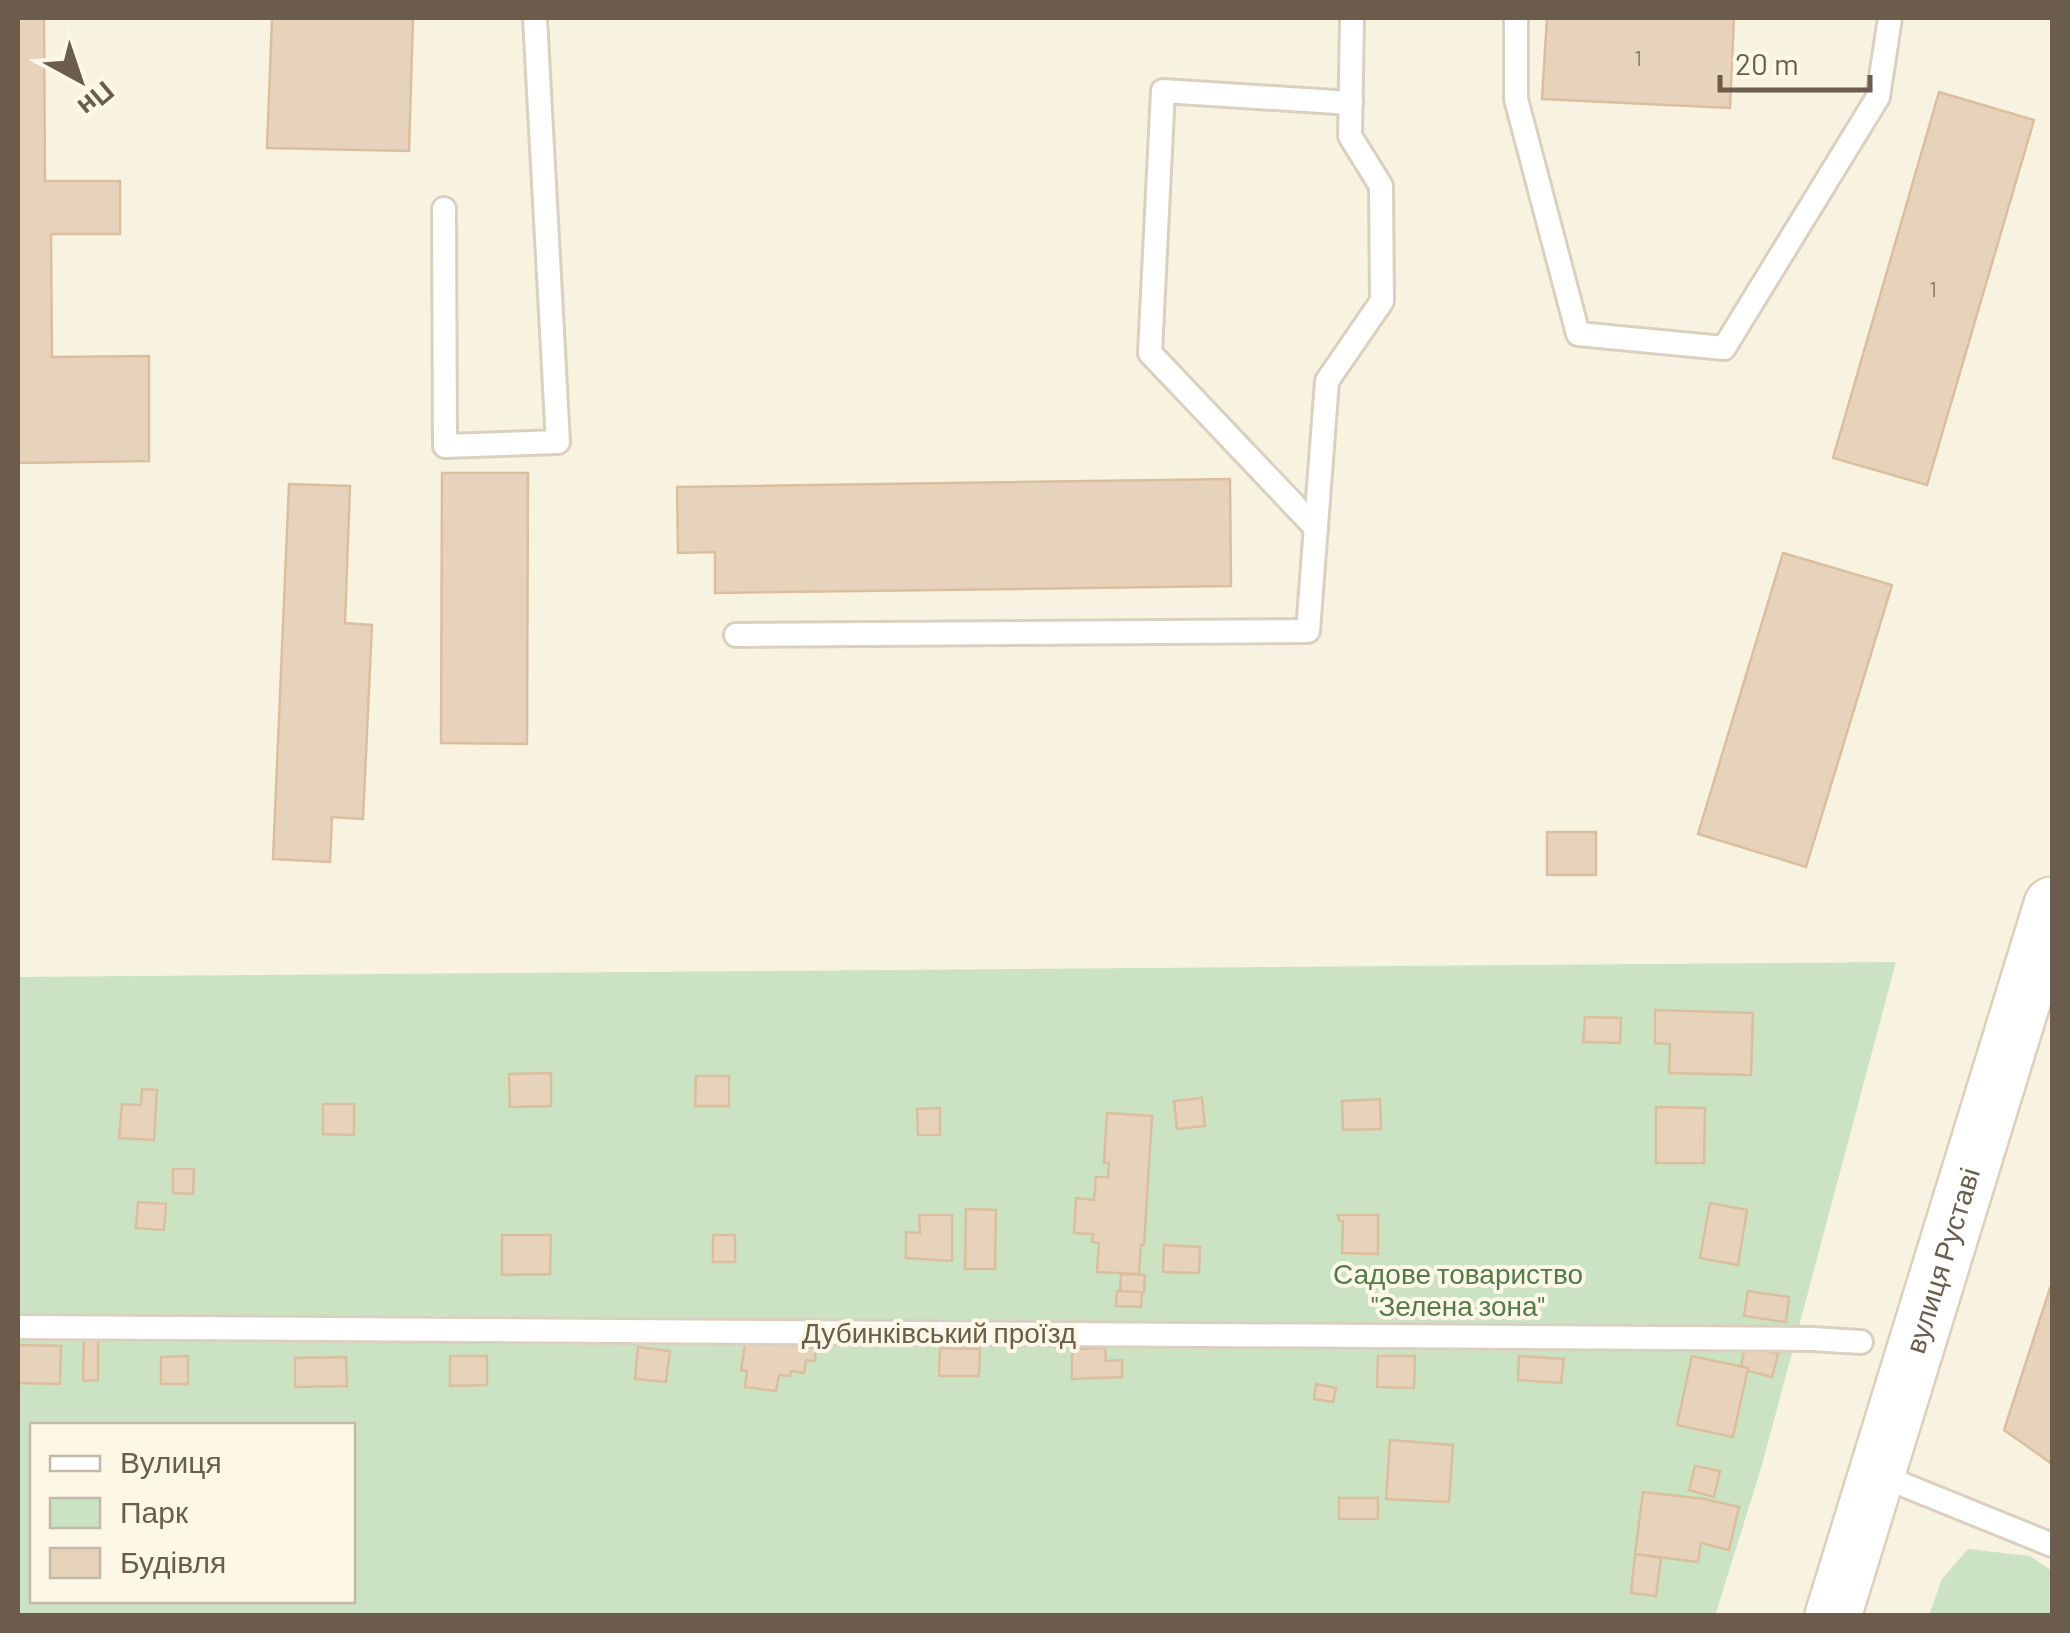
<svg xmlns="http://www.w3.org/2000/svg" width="2070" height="1633" viewBox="0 0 2070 1633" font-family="Barlow,sans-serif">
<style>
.green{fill:#cbe3c2;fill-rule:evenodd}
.building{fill:#e7d3bb;stroke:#dbbe9f;stroke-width:2.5}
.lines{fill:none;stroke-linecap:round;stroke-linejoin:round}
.service-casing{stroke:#dbd0bf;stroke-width:28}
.secondary-casing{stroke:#dccfbb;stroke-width:60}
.service{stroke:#fff;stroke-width:22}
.secondary{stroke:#fff;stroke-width:55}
.labels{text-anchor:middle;stroke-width:8;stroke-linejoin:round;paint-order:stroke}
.number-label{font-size:22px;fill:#8b7a68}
.street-label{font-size:28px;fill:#6c5c4c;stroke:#fcf7e7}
.park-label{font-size:28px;fill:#537b4b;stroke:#fcf7e7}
</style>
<rect width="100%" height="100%" fill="#f8f3e1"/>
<g class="green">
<path d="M1896,962l-134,503 -47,151 -1697,-1v-638zM32,1426h320v174h-320z"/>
<polygon points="1968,1549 2030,1556 2052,1571 2052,1615 1929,1615 1942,1579"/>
</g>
<g class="building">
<polygon points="18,18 44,18 45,181 120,181 120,234 51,234 52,357 149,356 149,461 18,463"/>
<polygon points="272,18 413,18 409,151 267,148"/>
<polygon points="1547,18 1734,18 1730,108 1542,99"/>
<polygon points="1939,92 2034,120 1927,485 1833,458"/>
<polygon points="442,473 528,473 527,744 441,743"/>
<polygon points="1230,479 1231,586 715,593 715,552 678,553 677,487"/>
<polygon points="289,484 350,486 345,623 372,625 363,819 332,817 330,862 273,859"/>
<polygon points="1783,553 1892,585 1806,867 1698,834"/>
<rect x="1547" y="832" width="49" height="43"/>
<polygon points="1655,1010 1753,1013 1751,1075 1669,1073 1670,1044 1655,1043"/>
<polygon points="1585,1017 1621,1018 1620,1043 1583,1042"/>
<polygon points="551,1073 551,1106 510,1107 509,1074"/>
<polygon points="696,1076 729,1076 729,1106 695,1106"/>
<polygon points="142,1089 157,1090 154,1140 119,1138 122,1104 141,1105"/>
<polygon points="1202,1098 1205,1126 1177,1129 1174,1101"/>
<polygon points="1380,1099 1381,1129 1343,1130 1342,1101"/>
<polygon points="323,1104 354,1104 354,1135 323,1134"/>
<polygon points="1656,1107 1705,1108 1704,1163 1656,1163"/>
<polygon points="940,1108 940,1135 918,1135 917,1109"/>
<polygon points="1107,1113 1152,1116 1144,1245 1141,1245 1139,1274 1097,1272 1099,1243 1092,1242 1093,1234 1074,1233 1076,1198 1094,1200 1096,1177 1108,1177 1109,1163 1104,1163"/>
<polygon points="173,1169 194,1169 193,1194 173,1193"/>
<polygon points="138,1202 166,1204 164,1230 136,1228"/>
<polygon points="1710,1203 1747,1210 1738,1265 1700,1258"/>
<polygon points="966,1209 996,1210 995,1269 965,1269"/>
<polygon points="919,1215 952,1215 952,1261 906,1258 906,1232 920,1233"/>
<polygon points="1338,1215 1378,1215 1378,1254 1342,1253 1343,1221 1339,1221"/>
<polygon points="502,1235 551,1235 550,1274 502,1275"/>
<rect x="713" y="1235" width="22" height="27"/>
<polygon points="1164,1245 1200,1247 1199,1273 1163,1272"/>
<polygon points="1121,1274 1145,1275 1144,1293 1120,1291"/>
<polygon points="2050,1288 2052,1289 2052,1464 2004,1430"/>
<polygon points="1117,1291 1142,1292 1141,1307 1116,1306"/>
<polygon points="1748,1291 1789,1297 1786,1322 1744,1316"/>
<polygon points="98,1335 98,1380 83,1381 84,1336"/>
<polygon points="746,1339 816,1348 815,1361 806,1360 804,1373 791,1371 790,1376 779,1375 776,1391 745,1387 747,1371 741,1370"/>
<polygon points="18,1345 61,1346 60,1384 18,1383"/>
<polygon points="1745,1346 1778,1354 1772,1377 1748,1371 1748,1368 1741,1366"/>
<polygon points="638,1347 670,1351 666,1382 635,1379"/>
<polygon points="940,1348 980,1349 979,1376 939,1376"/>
<polygon points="1105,1348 1106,1361 1122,1360 1122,1377 1072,1379 1072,1349"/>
<polygon points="188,1356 188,1384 161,1384 161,1357"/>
<polygon points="450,1356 487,1356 487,1385 450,1386"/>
<polygon points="1378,1356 1415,1356 1414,1388 1377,1387"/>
<polygon points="1519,1356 1564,1359 1561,1383 1518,1380"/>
<polygon points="1692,1356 1748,1368 1733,1437 1677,1425"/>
<polygon points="346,1357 347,1386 295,1387 295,1358"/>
<polygon points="1316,1384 1336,1388 1333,1402 1314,1399"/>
<polygon points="1390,1440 1453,1445 1449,1502 1386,1499"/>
<polygon points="1695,1466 1720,1471 1714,1497 1689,1490"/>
<polygon points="1643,1492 1705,1499 1739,1507 1729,1550 1701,1543 1698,1562 1635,1554"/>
<rect x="1339" y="1498" width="39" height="21"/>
<polygon points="1635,1554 1661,1558 1656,1596 1631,1593"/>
</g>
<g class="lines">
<g class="service-casing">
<g id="service">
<polyline points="1516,18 1516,99 1578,334 1724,348 1878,97 1890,18"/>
<polyline points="444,209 445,446 558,442 535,18"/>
<polyline points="1316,528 1150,353 1163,91 1351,103"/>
<polyline points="736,635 1308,631 1327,381 1382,301 1381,186 1350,136 1352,18"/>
<polyline points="18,1327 1812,1339 1861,1342"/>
<polyline points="1877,1474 2052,1545"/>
</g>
</g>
<g class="secondary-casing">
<g id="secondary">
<path id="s1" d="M1833,1616l219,-711"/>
</g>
</g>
<use href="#service" class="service"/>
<use href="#secondary" class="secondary"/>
</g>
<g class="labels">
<g class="number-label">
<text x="1638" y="66">1</text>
<text x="1933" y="297">1</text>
</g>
<g class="street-label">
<text dy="10" stroke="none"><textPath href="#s1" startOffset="372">вулиця Руставі</textPath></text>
<text x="939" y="1343">Дубинківський проїзд</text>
</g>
<g class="park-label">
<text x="1458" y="1284">Садове товариство<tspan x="1458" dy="32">"Зелена зона"</tspan></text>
</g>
</g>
<rect width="2070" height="1633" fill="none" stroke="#6c5c4c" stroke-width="40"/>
<rect x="30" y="1423" width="325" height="180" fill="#fcf7e7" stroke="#c2b9a9" stroke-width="2.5"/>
<rect x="50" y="1456" width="50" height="15" fill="#ffffff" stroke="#c2b9a9" stroke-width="2.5"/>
<text x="120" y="1473" font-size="30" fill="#6c5c4c">Вулиця</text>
<rect x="50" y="1498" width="50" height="30" fill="#cbe3c2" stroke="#c2b9a9" stroke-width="2.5"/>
<text x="120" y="1523" font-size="30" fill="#6c5c4c">Парк</text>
<rect x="50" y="1548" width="50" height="30" fill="#e7d3bb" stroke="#c2b9a9" stroke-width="2.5"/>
<text x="120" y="1573" font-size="30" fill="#6c5c4c">Будівля</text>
<g transform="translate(80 80) rotate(140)" stroke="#fcf7e7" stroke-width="8" paint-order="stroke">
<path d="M0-8L18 38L0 25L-18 38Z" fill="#6c5c4c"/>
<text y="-15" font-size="28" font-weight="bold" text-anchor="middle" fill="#6c5c4c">Пн</text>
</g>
<path d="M1720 75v15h150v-15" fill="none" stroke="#6c5c4c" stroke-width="5"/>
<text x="1735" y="75" font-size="30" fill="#6c5c4c" stroke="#fcf7e7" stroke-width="8" paint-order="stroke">20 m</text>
</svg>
